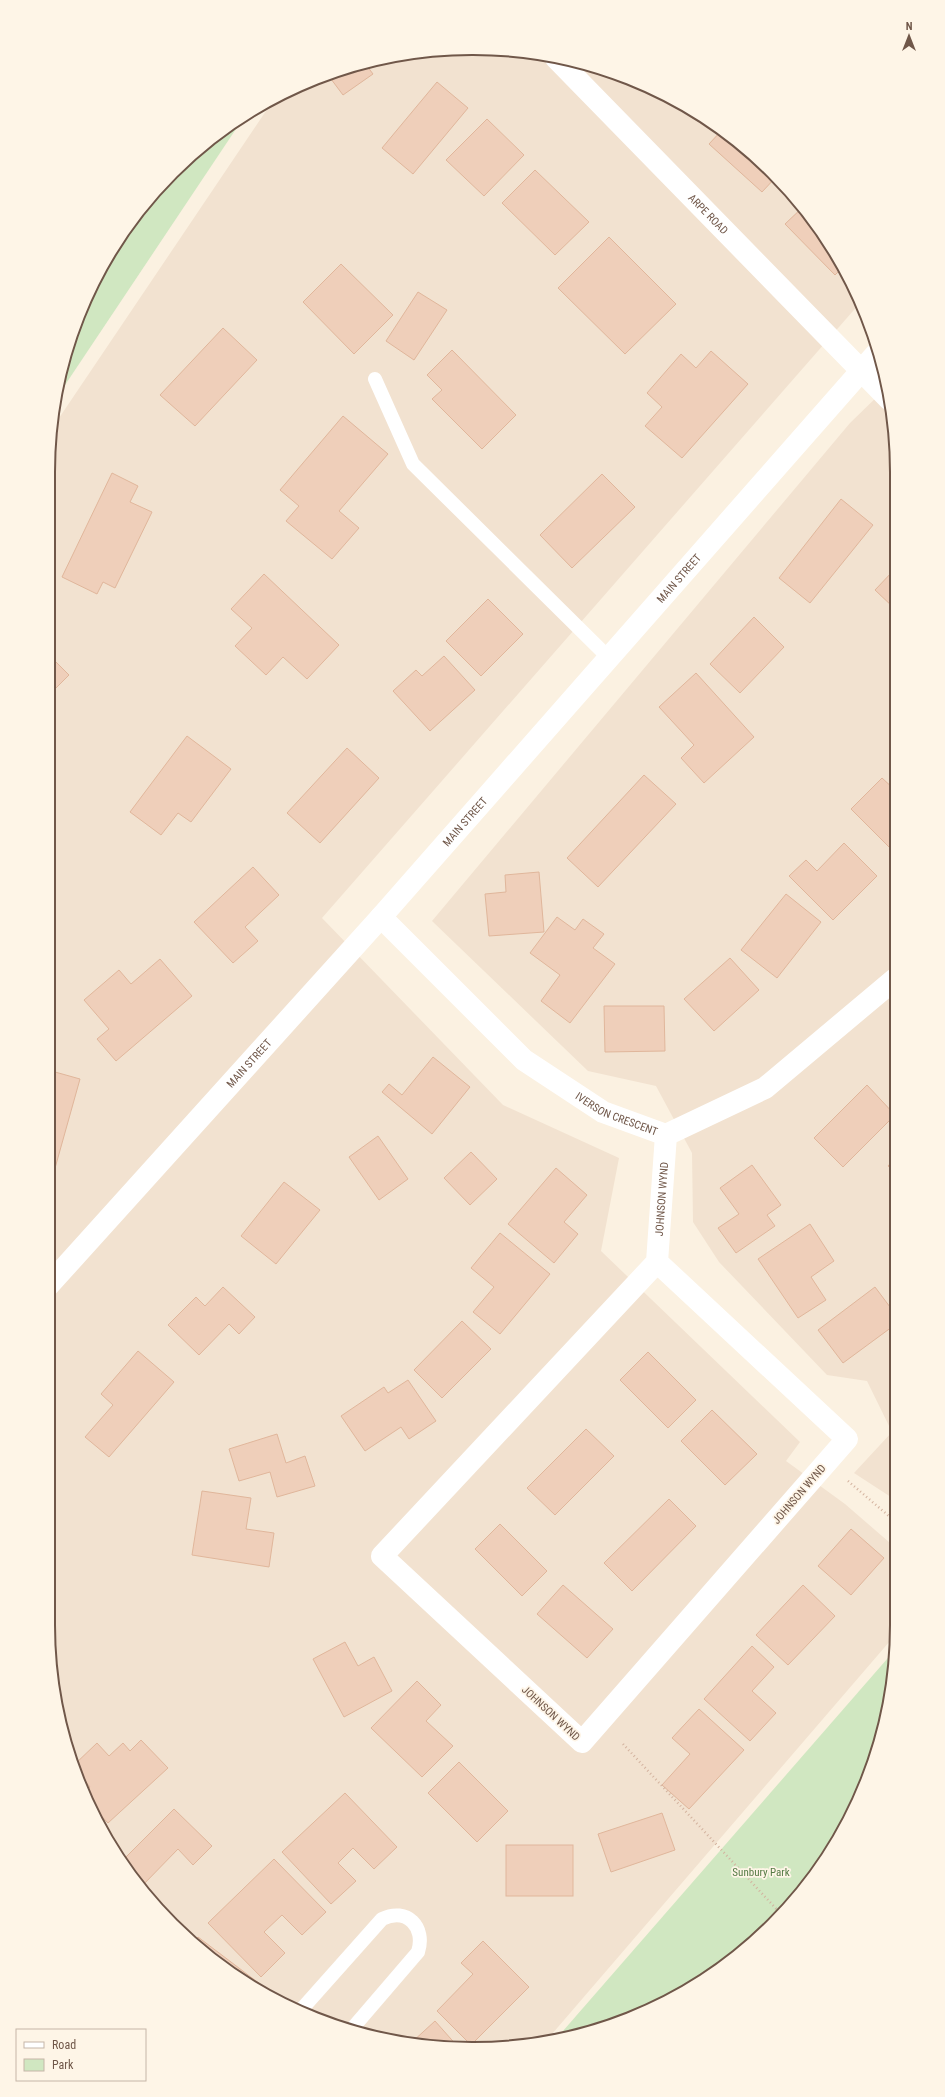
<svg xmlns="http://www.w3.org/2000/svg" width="945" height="2097" viewBox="0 0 945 2097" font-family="'Roboto Condensed',sans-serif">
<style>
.residential{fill:#f2e2d0}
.green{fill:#d0e7c1}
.building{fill:#efcfba;stroke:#e0b69b}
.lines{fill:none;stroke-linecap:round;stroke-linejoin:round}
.path{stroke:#d3b29e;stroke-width:2.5;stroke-dasharray:1 3;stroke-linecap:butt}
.service{stroke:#fff;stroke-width:14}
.minor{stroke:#fff;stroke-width:22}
.labels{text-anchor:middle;stroke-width:3.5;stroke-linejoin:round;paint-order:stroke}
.street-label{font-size:11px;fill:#705749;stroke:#fef5e7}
.park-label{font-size:11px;fill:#557b45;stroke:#fef5e7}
.rim{fill:none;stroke:#705749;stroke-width:2}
</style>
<rect width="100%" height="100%" fill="#fbf1e1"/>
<g class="residential">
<polygon points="445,49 528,52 609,71 709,120 773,172 809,214 860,303 322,918 503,1105 619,1158 601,1251 800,1442 786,1461 845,1504 897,1549 896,1634 546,2041 528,2045 472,2049 390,2041 336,2026 260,1992 193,1944 153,1904 105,1837 71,1761 56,1707 48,1624 48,472 53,427 268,108 265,104 285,92 363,62"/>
<polygon points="886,388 893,417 897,1501 854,1473 892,1432 867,1381 827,1375 719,1262 693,1222 692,1153 656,1086 588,1071 432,921 850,423"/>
</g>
<g class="green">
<polygon points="244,117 55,400 71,336 105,260 154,192 214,136"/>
<polygon points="894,1651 889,1707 874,1761 840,1837 792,1904 731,1961 685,1992 609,2027 556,2039"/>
</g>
<g class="building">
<polygon points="364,62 373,74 343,95 328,75"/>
<polygon points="437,82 468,108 413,174 382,148"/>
<polygon points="487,119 524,155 484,196 446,160"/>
<polygon points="722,130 776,177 762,192 709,144"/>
<polygon points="535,170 589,222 555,255 502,203"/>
<polygon points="803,207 809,214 841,269 835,275 785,224"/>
<polygon points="609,237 676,304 625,354 558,288"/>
<polygon points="341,264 393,315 354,354 303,302"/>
<polygon points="418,292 447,310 414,360 386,341"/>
<polygon points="223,328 257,360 195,426 160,395"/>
<polygon points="452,350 516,415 482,449 432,399 442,390 427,375"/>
<polygon points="711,351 748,384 682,458 645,426 662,407 647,393 681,354 696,368"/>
<polygon points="343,416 388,454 339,511 359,528 332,559 286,521 299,506 280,490"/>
<polygon points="112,473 138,486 130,502 152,512 115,588 103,582 97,594 62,577"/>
<polygon points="602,474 635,507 572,568 540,535"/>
<polygon points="841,499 873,525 810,603 779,578"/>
<polygon points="894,570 894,608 875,590"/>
<polygon points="264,574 339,645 307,679 283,657 266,675 235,646 252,628 231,609"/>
<polygon points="488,599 523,634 481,676 446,641"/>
<polygon points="754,617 784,647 740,693 710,664"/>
<polygon points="48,654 69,675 48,696"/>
<polygon points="444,656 475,690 430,731 393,691 416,670 422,676"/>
<polygon points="696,673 754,737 704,783 681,758 694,745 659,707"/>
<polygon points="187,736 231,769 191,822 178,813 161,835 130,812"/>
<polygon points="347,748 379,778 320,843 287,813"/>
<polygon points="644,775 676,804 598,887 567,858"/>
<polygon points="882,778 894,789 895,853 851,809"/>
<polygon points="844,843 877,876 833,920 789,876 806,860 817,871"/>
<polygon points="253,867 279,895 245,927 258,941 233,963 194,922"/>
<polygon points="539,872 544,932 489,936 485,894 506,892 505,875"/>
<polygon points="786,894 821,922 777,978 741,950"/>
<polygon points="557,917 575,930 583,919 604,934 593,948 615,964 570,1023 541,1001 560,975 530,953"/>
<polygon points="730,958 759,990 714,1031 684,999"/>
<polygon points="160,959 192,996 116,1061 97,1039 109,1029 84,1000 119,970 131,984"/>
<polygon points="604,1006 664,1006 665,1051 605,1052"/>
<polygon points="433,1057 470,1087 432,1134 382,1092 389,1084 402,1095"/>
<polygon points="48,1070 80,1079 50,1186 48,1185"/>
<polygon points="867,1085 895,1115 843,1167 814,1138"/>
<polygon points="378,1136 408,1179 379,1200 349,1157"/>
<polygon points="471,1152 497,1179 470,1205 444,1178"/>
<polygon points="896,1157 896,1172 888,1166"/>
<polygon points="752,1165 781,1205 767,1215 775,1226 736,1253 718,1228 739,1214 720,1188"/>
<polygon points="556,1168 587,1195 564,1222 578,1234 554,1263 508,1224"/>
<polygon points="284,1182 320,1210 276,1264 241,1236"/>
<polygon points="810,1224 834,1261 811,1277 826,1300 798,1318 758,1259"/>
<polygon points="500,1233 550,1274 500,1334 473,1312 494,1287 471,1268"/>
<polygon points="223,1287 255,1317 239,1334 229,1324 199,1355 168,1325 196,1297 205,1306"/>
<polygon points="875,1287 896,1315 896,1324 843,1363 818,1330"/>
<polygon points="462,1321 491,1349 442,1398 414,1370"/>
<polygon points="138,1351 174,1382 109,1457 85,1437 113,1405 101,1394"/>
<polygon points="648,1352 696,1400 668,1428 620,1380"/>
<polygon points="408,1380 436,1421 409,1439 401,1427 365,1451 341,1416 384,1387 388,1393"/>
<polygon points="712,1410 757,1454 725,1485 681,1441"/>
<polygon points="586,1429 614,1456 555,1515 527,1488"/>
<polygon points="277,1434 286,1463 305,1456 315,1486 277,1497 270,1472 239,1481 229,1449"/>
<polygon points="48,1483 52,1487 48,1492"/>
<polygon points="202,1491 251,1498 246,1529 274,1533 269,1567 192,1555"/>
<polygon points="669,1499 696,1526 632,1591 604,1563"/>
<polygon points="500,1524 547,1571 522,1596 475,1549"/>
<polygon points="851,1529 884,1558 851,1595 818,1566"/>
<polygon points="563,1585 613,1629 587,1658 537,1614"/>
<polygon points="803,1585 835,1616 788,1665 756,1635"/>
<polygon points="345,1642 358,1666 374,1657 392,1691 344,1717 313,1659"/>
<polygon points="752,1646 774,1667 752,1691 776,1713 750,1741 704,1699"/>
<polygon points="417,1681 441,1705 426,1721 453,1746 422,1777 371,1728"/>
<polygon points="699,1709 744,1750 689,1809 662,1785 690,1754 672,1738"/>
<polygon points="141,1740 168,1768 108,1823 90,1804 85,1792 90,1787 73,1766 97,1743 109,1756 123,1743 130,1751"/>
<polygon points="459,1762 508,1811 477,1842 428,1793"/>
<polygon points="345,1793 397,1847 374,1869 353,1848 338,1863 356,1881 331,1904 282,1852"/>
<polygon points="174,1809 212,1846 193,1865 178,1849 141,1887 122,1861"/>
<polygon points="662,1813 675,1850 611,1872 598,1834"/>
<rect x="506" y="1845" width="67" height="51"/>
<polygon points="274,1859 326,1912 302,1935 282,1915 264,1932 285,1953 261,1977 208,1923"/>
<polygon points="198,1937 260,1984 256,1989 193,1944"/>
<polygon points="483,1941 529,1987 471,2045 437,2011 473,1974 461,1963"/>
<polygon points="435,2021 459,2048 411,2043"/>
</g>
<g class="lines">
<g class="path">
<polyline points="848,1481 897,1523"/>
<polyline points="623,1744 781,1914"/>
</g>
<g class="service">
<polyline points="375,379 413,464 609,658"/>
<path d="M301,2010l81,-91c25,-12 44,8 36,33l-67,78"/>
</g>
<g class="minor">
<path id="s1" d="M556,58l333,341"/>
<path id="s2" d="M381,917l143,143 79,52 63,23 99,-47 130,-109"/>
<path id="s3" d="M657,1262l190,177 -265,303 -200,-186 275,-294 9,-127"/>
<path id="s4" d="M48,1286l333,-369 495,-563"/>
</g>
</g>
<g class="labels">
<g class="street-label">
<text dy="4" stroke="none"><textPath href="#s1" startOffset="218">ARPE ROAD</textPath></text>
<text dy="4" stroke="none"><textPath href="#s4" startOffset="948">MAIN STREET</textPath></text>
<text dy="4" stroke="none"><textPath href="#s4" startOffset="624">MAIN STREET</textPath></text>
<text dy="4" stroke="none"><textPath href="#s4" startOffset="300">MAIN STREET</textPath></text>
<text dy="4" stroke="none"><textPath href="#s2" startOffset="310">IVERSON CRESCENT</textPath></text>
<text dy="4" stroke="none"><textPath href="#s3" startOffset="1401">JOHNSON WYND</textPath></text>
<text transform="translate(799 1494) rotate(-49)" y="4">JOHNSON WYND</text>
<text transform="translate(551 1713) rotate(43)" y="4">JOHNSON WYND</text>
</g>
<g class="park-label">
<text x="761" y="1876">Sunbury Park</text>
</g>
</g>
<path d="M0 0H945V2097H0ZM472 55H473A417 417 0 0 1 890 472V1625A417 417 0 0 1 473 2042H472A417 417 0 0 1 55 1625V472A417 417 0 0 1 472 55Z" fill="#fef5e7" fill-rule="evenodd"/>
<path class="rim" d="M472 55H473A417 417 0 0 1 890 472V1625A417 417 0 0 1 473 2042H472A417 417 0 0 1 55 1625V472A417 417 0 0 1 472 55Z"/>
<rect x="16" y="2029" width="130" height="52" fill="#fef5e7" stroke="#c5b6a8"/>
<rect x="24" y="2042" width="20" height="6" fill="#ffffff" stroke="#c5b6a8"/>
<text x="52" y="2049" font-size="12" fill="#705749">Road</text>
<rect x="24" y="2059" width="20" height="12" fill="#d0e7c1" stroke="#c5b6a8"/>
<text x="52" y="2069" font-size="12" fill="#705749">Park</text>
<g transform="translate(909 36)" stroke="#fef5e7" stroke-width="3" paint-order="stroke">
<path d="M0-3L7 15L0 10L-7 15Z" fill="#705749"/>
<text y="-6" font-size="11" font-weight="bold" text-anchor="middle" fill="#705749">N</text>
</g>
</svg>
